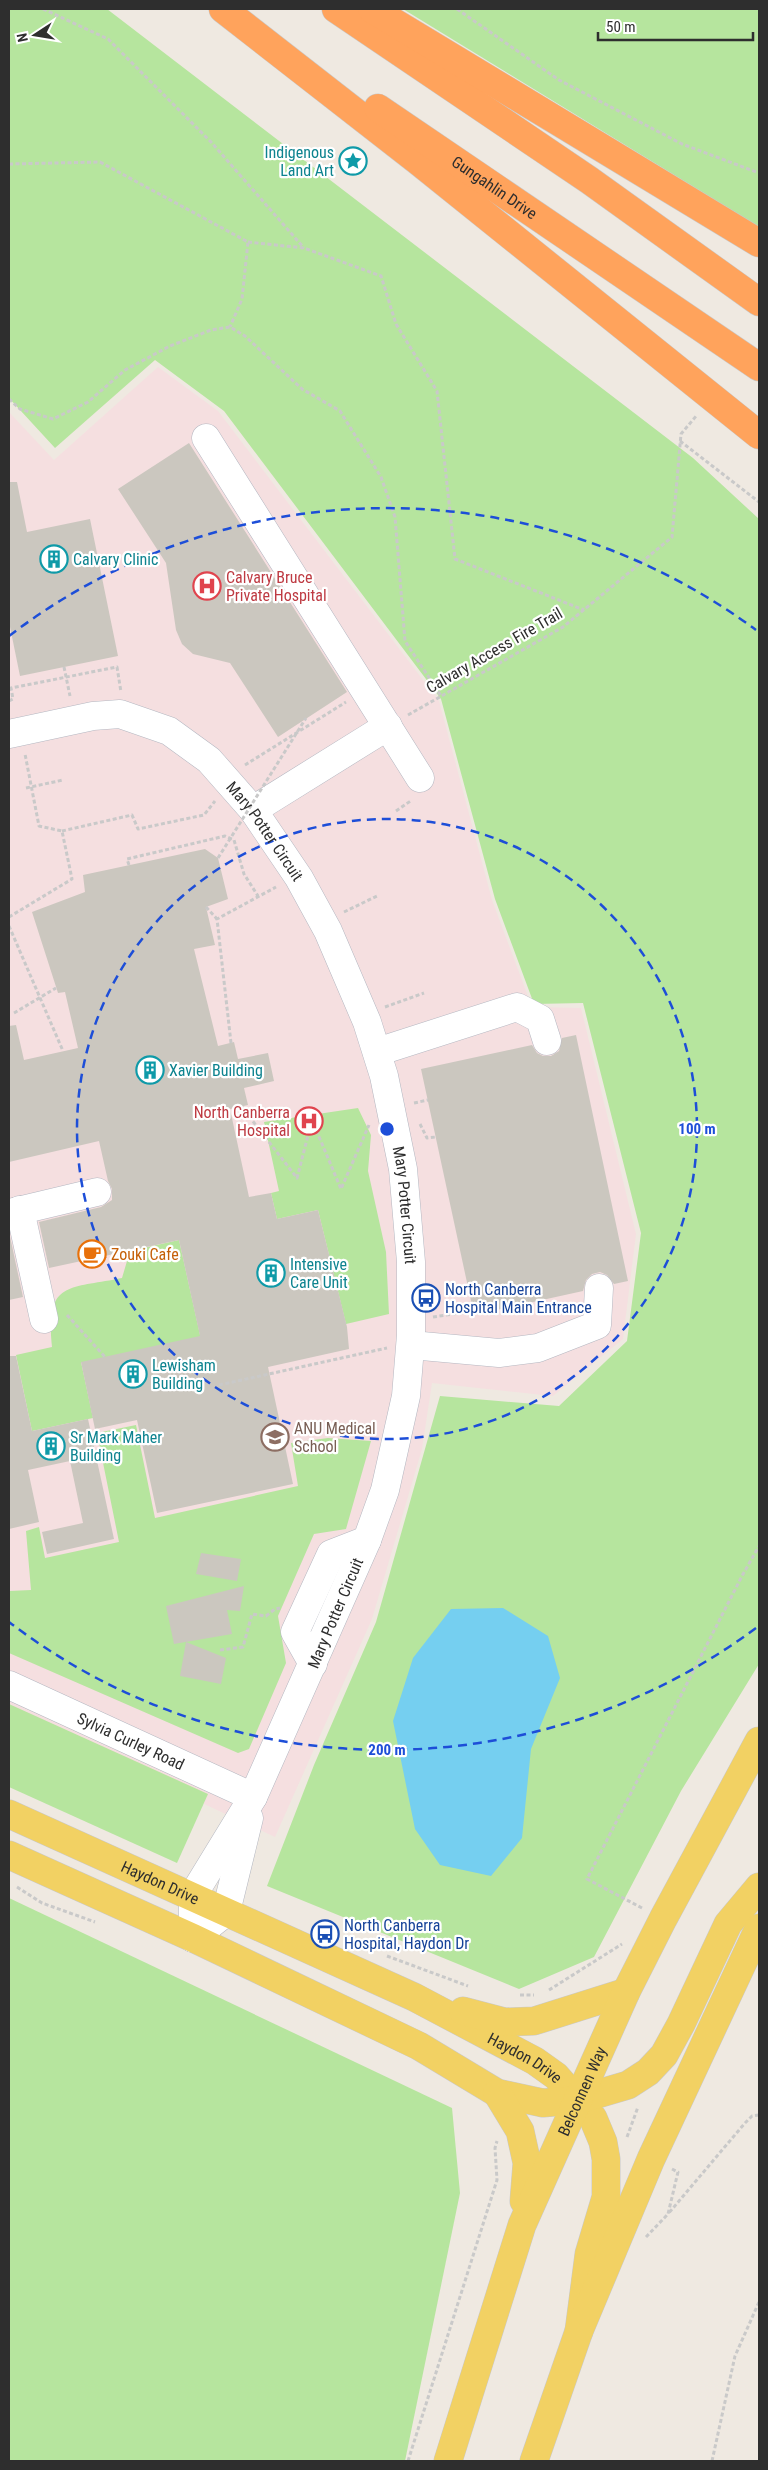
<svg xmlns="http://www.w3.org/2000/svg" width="768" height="2470" viewBox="0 0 768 2470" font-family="'Roboto Condensed',sans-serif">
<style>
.medical{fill:#f5dfe0}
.green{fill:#b6e59e}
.water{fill:#75cff0}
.building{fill:#cbc7bf}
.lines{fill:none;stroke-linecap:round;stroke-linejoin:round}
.minor-casing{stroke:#b4b7c1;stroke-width:29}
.major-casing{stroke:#c9c9c9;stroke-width:29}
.highway-casing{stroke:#c9c9c9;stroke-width:29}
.path{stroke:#c9c9c9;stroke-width:3;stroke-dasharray:4 2.5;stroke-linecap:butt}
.minor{stroke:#fff;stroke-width:28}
.major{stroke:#f2d163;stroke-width:28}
.highway{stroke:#ffa35c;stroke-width:28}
.path-bridge{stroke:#c9c9c9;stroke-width:3;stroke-dasharray:4 2.5;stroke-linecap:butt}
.ring{fill:none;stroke:#1d4ed8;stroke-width:2.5;stroke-dasharray:9 6}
.labels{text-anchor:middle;stroke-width:4.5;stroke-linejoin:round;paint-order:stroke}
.culture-label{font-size:16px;fill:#0d838f;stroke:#fff;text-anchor:start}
.street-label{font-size:16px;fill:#2e2e2e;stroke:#fff}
.health-label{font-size:16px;fill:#be3a42;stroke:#fff;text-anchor:start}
.food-label{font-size:16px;fill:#c56008;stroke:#fff;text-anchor:start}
.transit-label{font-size:16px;fill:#164399;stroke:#fff;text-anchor:start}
.education-label{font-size:16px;fill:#785e54;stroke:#fff;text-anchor:start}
.centre{fill:#1d4ed8;stroke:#fff;stroke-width:2.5}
.ring-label{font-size:15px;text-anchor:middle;font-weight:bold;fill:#1d4ed8;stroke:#fff;stroke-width:4.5;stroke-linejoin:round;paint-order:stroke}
</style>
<rect width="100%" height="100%" fill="#efe9e1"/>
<polygon class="medical" points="158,367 218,411 439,701 492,900 532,1007 581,1008 636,1234 623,1339 553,1396 432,1383 422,1449 372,1619 275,1837 9,1713 9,412 54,460"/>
<g class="green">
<polygon points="9,9 107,9 693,458 759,519 759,1664 681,1791 594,1957 519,1989 267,1886 314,1765 376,1622 440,1396 559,1406 627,1341 641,1233 583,1003 534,1004 495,899 441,699 224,411 155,360 55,448 9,398"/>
<polygon points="403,9 759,9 759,227"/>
<polygon points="358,1108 371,1135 368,1171 386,1252 389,1314 346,1324 318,1210 277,1219 271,1193 279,1191 264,1122"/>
<path d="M179,1240l29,131 -127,-9 12,56 -61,13 -16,-76 36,-8c-7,-66 16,-58 70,-69l8,-27z"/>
<polygon points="136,1425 155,1518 298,1486 291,1443 328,1438 371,1441 346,1529 314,1534 278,1616 286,1663 249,1749 238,1753 9,1653 9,1591 31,1590 26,1531 39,1527 45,1558 119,1542 97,1433"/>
<polygon points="9,1704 208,1794 177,1863 9,1787"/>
<polygon points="9,1898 452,2108 460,2193 405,2461 9,2461"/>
</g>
<polygon class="water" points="503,1608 548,1636 560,1678 531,1749 522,1838 491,1876 440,1865 415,1829 393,1721 413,1658 451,1609"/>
<g class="building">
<polygon points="189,443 347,692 278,737 230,663 193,654 182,644 176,630 166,563 118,489"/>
<polygon points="9,482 17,482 27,532 90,519 118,656 20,676 9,622"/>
<polygon points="205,849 218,858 228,899 206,907 215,945 194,949 218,1046 234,1042 238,1059 268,1053 274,1081 244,1088 248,1105 230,1109 249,1197 271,1193 277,1219 318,1210 347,1327 349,1349 268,1367 293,1484 157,1513 137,1420 95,1429 81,1362 200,1336 179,1240 49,1268 39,1222 101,1207 112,1200 112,1189 108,1181 99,1141 9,1162 9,1026 16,1025 24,1060 78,1048 65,992 58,993 32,912 85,892 83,875"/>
<polygon points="576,1035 628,1281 614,1284 607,1275 600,1272 592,1274 586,1280 583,1291 474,1315 421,1069 532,1045 537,1053 543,1056 551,1056 559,1051 562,1038"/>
<polygon points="9,1232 23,1297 9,1300"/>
<polygon points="9,1356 16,1356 32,1431 88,1419 114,1539 47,1554 42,1532 83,1523 70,1461 28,1470 39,1522 9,1529"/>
<polygon points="201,1553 241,1559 237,1581 196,1574"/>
<polygon points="244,1586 240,1611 227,1610 232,1634 174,1644 166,1606"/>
<polygon points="186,1642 226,1658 221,1684 180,1676"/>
</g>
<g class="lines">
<g class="minor-casing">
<g id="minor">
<polyline points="206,438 420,778"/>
<path id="s1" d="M9,734l84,-18 27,-2 49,17 40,29 44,50 46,68 29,53 39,91 17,54 19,93 8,93v73l-5,61 -21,94 -18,50 -114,257 -60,98v43"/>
<polyline points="253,810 388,726"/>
<polyline points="377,1052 517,1007 540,1019 547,1041"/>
<polyline points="20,1210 44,1319"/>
<polyline points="9,1213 97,1192"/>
<polyline points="411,1345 499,1353 538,1348 597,1325 599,1288"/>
<polyline points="313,1664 295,1632 331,1554 367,1540"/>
<path id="s2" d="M9,1685l244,112"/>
<polyline points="193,1938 226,1912 249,1818"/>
</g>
</g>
<g class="major-casing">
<g id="major">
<path id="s3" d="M9,1814l405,183 121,64 21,15 37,42 10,24 3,17v38l-17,57 -10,77"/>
<polyline points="9,1855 193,1938 419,2046 497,2093 543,2103 577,2100 628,2085 648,2072 664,2055 681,2024 728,1924 759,1887"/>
<polyline points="463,2011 505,2022 534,2021 626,1992"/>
<polyline points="497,2093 520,2131 527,2163 524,2201"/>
<path id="s4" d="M448,2461l74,-236 104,-233 37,-73 96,-178"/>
<polyline points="534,2461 579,2331 651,2159 759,1928"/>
</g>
</g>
<g class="highway-casing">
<g id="highway">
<polyline points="223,9 418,161 759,435"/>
<polyline points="336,9 589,180 759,302"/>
<polyline points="372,9 759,243"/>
<path id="s5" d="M378,108l381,259"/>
</g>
</g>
<g class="path">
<polyline points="43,9 108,39 211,142 304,248"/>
<polyline points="457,9 559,80 682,144 759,173"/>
<polyline points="9,164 100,162 248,242 242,299 230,327"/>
<polyline points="248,242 304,248 381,276 396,324 437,391 455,559 584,610"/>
<polyline points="9,399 20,409 53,419 88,402 125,370 170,346 211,330 230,327 245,336 302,389 340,411 381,477 395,517 405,641 441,696"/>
<polyline points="680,441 759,502"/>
<polyline points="64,667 70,696"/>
<polyline points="9,701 13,699 11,688 117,667 121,692"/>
<polyline points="408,715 563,627 672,537 681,434 697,415"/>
<polyline points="245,765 346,702"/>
<polyline points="26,788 63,780"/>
<polyline points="396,811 412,800"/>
<polyline points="62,831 132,815 138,829 204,815 215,801"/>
<polyline points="129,865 127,859 225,836 234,840 244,874 258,896"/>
<polyline points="206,907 217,919"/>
<polyline points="344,912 377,896"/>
<polyline points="9,917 72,879 62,831 39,826 25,754"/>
<polyline points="9,926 63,1051"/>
<polyline points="385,1007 424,993"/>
<polyline points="14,1013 56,988"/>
<polyline points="231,1043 217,919 276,887"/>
<polyline points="414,1103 428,1100"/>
<polyline points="241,1106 297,1178 312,1120 341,1189 369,1125"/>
<polyline points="420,1124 427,1138 436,1137"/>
<polyline points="67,1315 105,1357"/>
<polyline points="433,1317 473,1311"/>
<polyline points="219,1385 387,1348"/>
<polyline points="220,1650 243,1647 252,1614 266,1616 275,1609 280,1608"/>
<polyline points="17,1887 42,1903 95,1922"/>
<polyline points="642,1908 587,1879 742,1576 759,1546"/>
<polyline points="387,1956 468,1986"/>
<polyline points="549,1990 622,1944"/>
<polyline points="520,1995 534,1995"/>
<polyline points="627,2137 638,2107"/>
<polyline points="672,2169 678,2172 668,2214 745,2123 752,2116 759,2115"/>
<polyline points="646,2237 668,2214"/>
<polyline points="408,2461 497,2180 495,2148 497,2141"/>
<polyline points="712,2461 735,2356 759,2302"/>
</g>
<use href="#minor" class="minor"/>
<use href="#major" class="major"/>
<use href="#highway" class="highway"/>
<polyline class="path-bridge" points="218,858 306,718"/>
</g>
<g class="ring">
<circle cx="387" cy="1129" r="310"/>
<path d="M756 1628A621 621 0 0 1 9 1622M9 636A621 621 0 0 1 756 630"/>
</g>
<defs>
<g id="sight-ring" transform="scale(1.4375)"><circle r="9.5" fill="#fff" stroke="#0f9aa8" stroke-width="1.5"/><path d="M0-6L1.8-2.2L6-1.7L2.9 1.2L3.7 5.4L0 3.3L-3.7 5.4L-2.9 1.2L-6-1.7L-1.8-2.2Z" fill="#0f9aa8"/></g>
<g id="building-ring" transform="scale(1.4375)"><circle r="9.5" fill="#fff" stroke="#0f9aa8" stroke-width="1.5"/><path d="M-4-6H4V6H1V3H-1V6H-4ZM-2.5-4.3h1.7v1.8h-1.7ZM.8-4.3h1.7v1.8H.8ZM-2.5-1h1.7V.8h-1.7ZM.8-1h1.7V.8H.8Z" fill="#0f9aa8"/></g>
<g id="hospital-ring" transform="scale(1.4375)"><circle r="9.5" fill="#fff" stroke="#e0444e" stroke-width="1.5"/><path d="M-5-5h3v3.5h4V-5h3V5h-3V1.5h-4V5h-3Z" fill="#e0444e"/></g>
<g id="cafe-ring" transform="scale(1.4375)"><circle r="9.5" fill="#fff" stroke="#e8710a" stroke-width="1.5"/><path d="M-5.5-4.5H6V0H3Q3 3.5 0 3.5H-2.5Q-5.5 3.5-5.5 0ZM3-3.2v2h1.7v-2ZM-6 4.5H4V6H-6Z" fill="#e8710a"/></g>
<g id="bus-ring" transform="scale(1.4375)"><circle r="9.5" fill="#fff" stroke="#1a4fb4" stroke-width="1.5"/><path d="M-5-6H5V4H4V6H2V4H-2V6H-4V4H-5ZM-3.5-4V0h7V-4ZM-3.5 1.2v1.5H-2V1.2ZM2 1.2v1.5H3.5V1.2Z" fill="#1a4fb4"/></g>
<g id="university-ring" transform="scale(1.4375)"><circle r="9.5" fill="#fff" stroke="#8d6e63" stroke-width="1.5"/><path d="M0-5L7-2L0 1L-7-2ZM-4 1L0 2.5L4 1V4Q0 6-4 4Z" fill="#8d6e63"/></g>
</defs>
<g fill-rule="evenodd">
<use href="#sight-ring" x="353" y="161"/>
<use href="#building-ring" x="54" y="559"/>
<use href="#hospital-ring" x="207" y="586"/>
<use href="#building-ring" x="150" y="1070"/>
<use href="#hospital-ring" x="309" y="1121"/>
<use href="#cafe-ring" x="92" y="1254"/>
<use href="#building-ring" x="271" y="1273"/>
<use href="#bus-ring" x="426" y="1298"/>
<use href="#building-ring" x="133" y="1374"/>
<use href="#university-ring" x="275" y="1437"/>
<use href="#building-ring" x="51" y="1446"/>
<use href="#bus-ring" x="325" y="1934"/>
</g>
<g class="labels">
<g class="culture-label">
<text x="334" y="158" text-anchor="end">Indigenous<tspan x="334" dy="18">Land Art</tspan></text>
<text x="73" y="565">Calvary Clinic</text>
<text x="169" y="1076">Xavier Building</text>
<text x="290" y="1270">Intensive<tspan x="290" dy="18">Care Unit</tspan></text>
<text x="152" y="1371">Lewisham<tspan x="152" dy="18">Building</tspan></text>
<text x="70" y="1443">Sr Mark Maher<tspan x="70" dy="18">Building</tspan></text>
</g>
<g class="street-label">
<text dy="6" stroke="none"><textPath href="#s5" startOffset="141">Gungahlin Drive</textPath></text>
<text transform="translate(494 650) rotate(-30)" y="6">Calvary Access Fire Trail</text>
<text dy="6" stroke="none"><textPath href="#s1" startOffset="305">Mary Potter Circuit</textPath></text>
<text dy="6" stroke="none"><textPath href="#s1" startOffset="710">Mary Potter Circuit</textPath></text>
<text transform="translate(335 1613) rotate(-67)" y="6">Mary Potter Circuit</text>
<text dy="6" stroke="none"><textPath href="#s2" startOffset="134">Sylvia Curley Road</textPath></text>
<text dy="6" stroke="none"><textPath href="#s3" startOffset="166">Haydon Drive</textPath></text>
<text dy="6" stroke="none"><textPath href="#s3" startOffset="571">Haydon Drive</textPath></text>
<text dy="6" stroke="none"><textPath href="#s4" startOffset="394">Belconnen Way</textPath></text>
</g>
<g class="health-label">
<text x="226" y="583">Calvary Bruce<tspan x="226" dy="18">Private Hospital</tspan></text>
<text x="290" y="1118" text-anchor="end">North Canberra<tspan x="290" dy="18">Hospital</tspan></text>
</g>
<g class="food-label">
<text x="111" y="1260">Zouki Cafe</text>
</g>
<g class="transit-label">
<text x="445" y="1295">North Canberra<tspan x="445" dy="18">Hospital Main Entrance</tspan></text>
<text x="344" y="1931">North Canberra<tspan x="344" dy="18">Hospital, Haydon Dr</tspan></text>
</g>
<g class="education-label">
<text x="294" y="1434">ANU Medical<tspan x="294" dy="18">School</tspan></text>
</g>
</g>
<circle cx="387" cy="1129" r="8" class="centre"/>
<g class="ring-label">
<text x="697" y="1134">100 m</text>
<text x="387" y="1755">200 m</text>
</g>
<rect width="768" height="2470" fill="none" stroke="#2e2e2e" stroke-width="20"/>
<g transform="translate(35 35) rotate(258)" stroke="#ffffff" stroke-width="4" paint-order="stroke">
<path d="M0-4L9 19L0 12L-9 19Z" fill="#2e2e2e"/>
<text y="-8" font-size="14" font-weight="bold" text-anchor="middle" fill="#2e2e2e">N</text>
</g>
<path d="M598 32v8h155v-8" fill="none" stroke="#2e2e2e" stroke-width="2.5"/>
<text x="606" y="32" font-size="15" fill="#2e2e2e" stroke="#ffffff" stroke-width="4" paint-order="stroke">50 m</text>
</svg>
